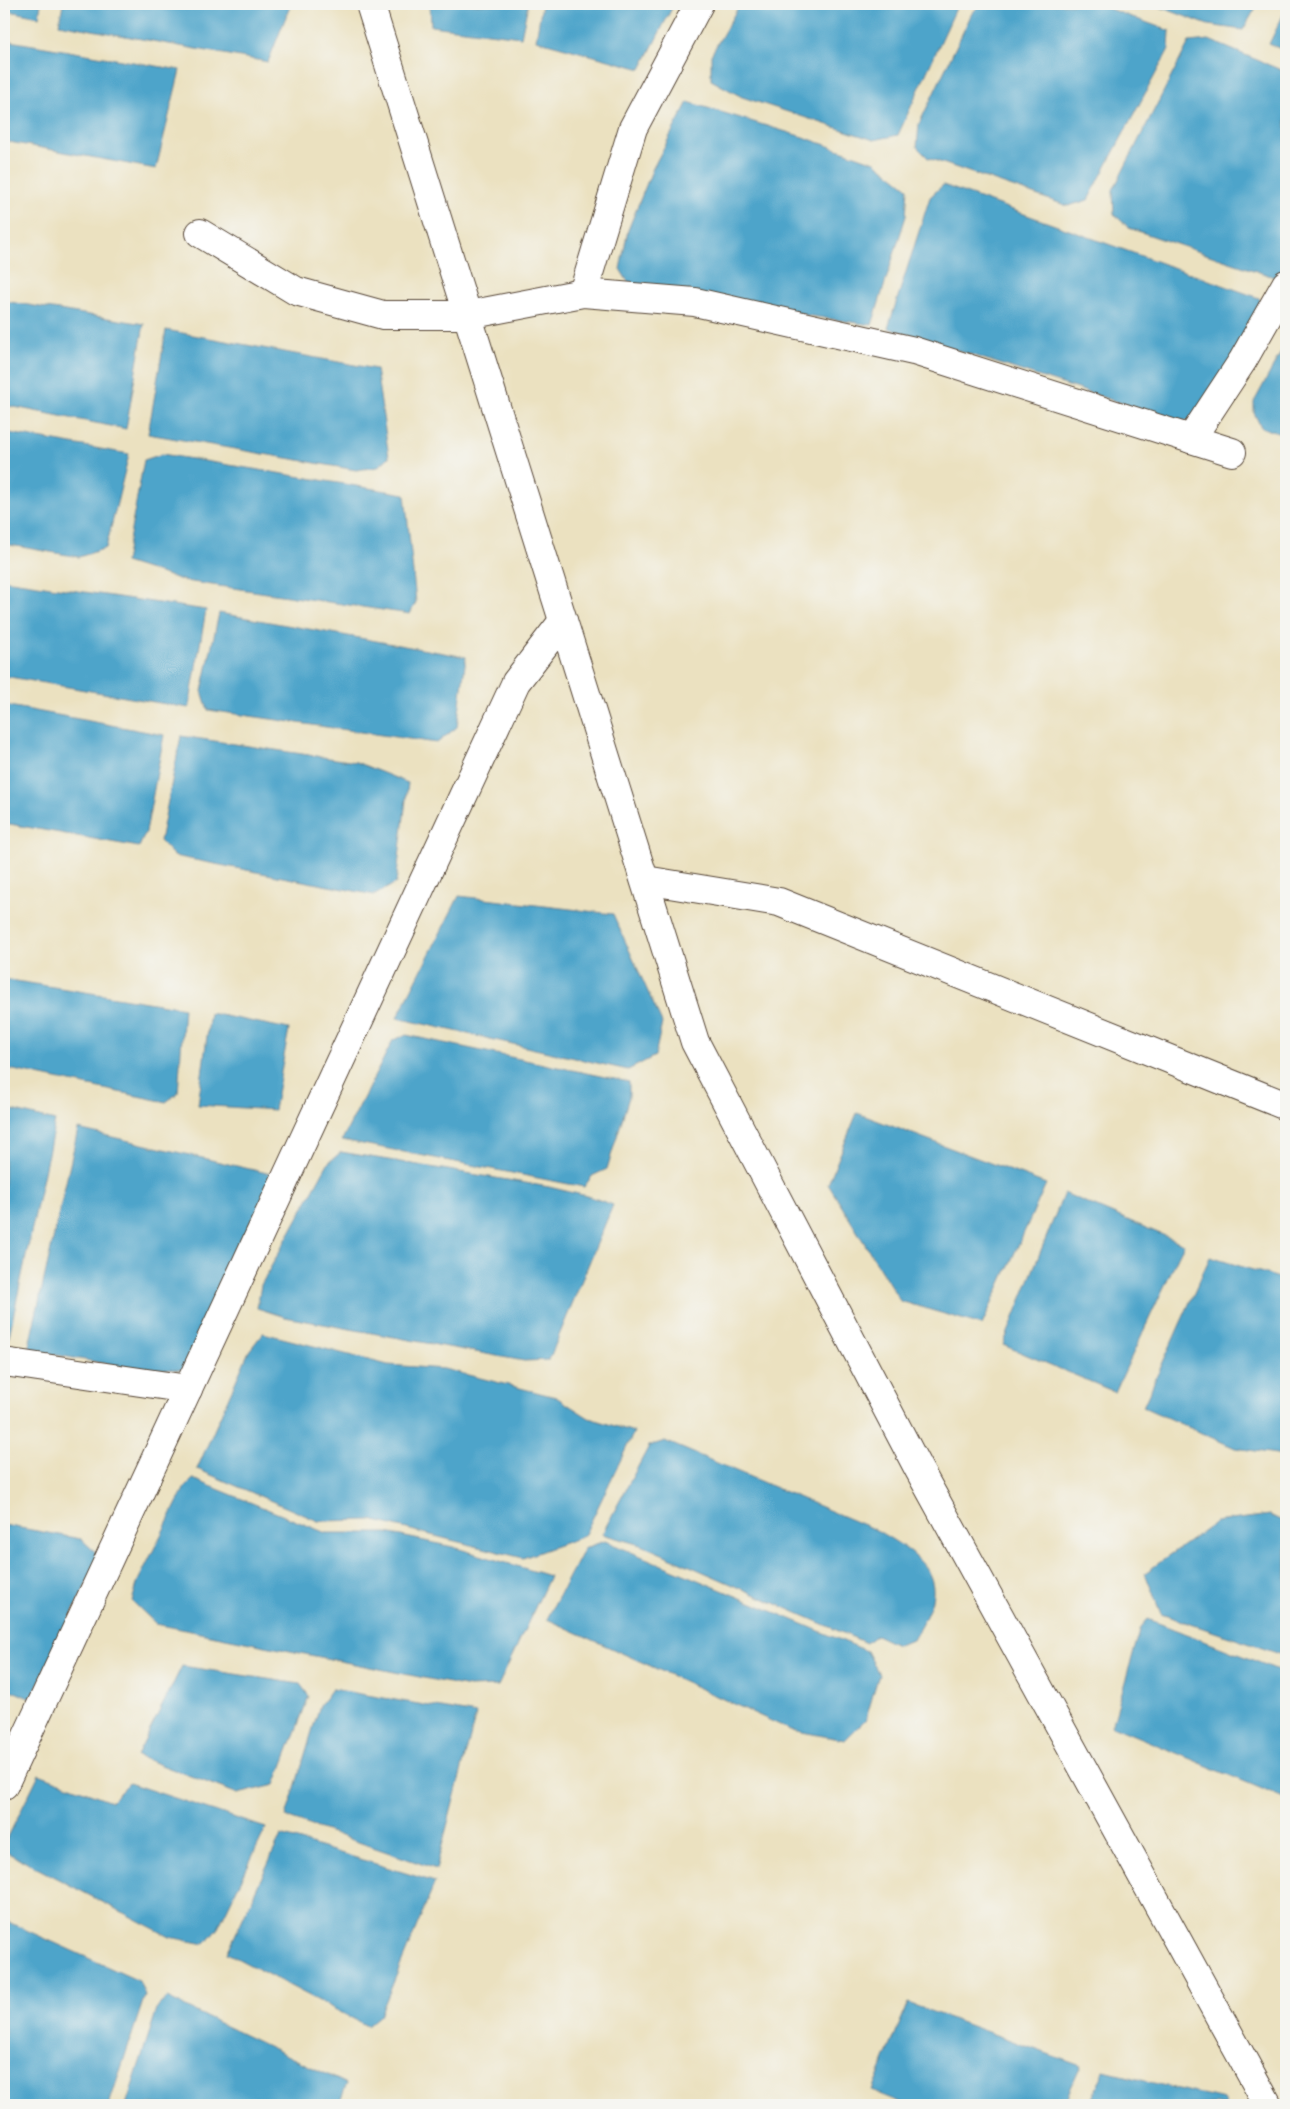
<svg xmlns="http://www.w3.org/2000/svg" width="1290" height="2109" viewBox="0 0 1290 2109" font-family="'Shantell Sans',sans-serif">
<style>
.water{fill:#4da4ca;stroke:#446774}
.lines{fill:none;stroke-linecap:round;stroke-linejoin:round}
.minor-casing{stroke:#554536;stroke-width:30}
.minor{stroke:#fff;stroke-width:28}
</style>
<rect width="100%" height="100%" fill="#f6f6f2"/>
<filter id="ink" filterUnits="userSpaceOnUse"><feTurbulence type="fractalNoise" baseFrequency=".02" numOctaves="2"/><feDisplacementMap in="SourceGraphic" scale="10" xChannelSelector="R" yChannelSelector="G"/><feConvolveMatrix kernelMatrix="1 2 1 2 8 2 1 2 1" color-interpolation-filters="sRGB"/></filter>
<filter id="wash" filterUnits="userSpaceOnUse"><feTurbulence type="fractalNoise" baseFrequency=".0096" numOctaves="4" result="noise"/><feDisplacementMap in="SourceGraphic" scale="20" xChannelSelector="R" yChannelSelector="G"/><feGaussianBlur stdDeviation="1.12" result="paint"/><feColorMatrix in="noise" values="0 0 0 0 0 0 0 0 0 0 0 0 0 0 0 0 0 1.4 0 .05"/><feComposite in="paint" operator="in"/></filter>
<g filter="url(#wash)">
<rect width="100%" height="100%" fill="#ebe1c0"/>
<g class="water">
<polygon points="4,4 41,4 39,17 4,10"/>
<polygon points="63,4 291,4 268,62 59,24"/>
<polygon points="430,4 528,4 521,37 431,26"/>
<polygon points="542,4 674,4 641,69 536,40"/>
<polygon points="740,4 958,4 898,135 874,140 742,97 711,80 711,55"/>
<polygon points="981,4 1096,4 1170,31 1169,49 1088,200 1068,206 928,158 917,147 919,124 972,13"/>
<polygon points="1152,4 1258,4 1243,30 1208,25"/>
<polygon points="1286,9 1286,51 1269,44"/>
<polygon points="4,40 180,70 156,169 4,141"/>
<polygon points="1209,40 1286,72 1286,262 1277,278 1129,228 1114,214 1113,190 1189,42"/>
<polygon points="688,102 803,137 875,162 908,188 906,216 872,325 633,290 620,269 628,230 653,168"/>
<polygon points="943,185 1259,298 1267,313 1202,418 1180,422 888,328 930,197"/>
<polygon points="4,301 144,324 126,429 4,405"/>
<polygon points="166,330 376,369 389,457 378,467 356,470 148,434"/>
<polygon points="1286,343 1286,436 1261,427 1254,413 1254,402"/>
<polygon points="4,432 129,454 106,548 79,557 4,544"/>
<polygon points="162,454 405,494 416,602 410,614 185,581 125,562 144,460"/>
<polygon points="4,580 206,610 189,708 4,676"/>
<polygon points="219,613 466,657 457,727 437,743 208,710 202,691"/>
<polygon points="4,705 164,735 146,832 139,847 4,823"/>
<polygon points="181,736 356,762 408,783 396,883 375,895 174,856 160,841"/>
<polygon points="459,896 613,914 662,1023 655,1056 628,1070 397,1018"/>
<polygon points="4,979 184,1008 178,1093 166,1102 4,1068"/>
<polygon points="210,1013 289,1029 274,1110 198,1105"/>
<polygon points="406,1035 629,1082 629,1097 607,1169 592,1176 584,1187 342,1140 393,1040"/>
<polygon points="4,1108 55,1121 5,1355 4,1354"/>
<polygon points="857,1113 1046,1184 982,1325 900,1301 828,1184"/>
<polygon points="78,1129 284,1177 182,1370 130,1368 28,1350"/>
<polygon points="341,1152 549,1187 591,1197 613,1205 549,1360 524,1361 285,1317 257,1308 261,1285 328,1163"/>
<polygon points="1064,1193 1184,1244 1115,1392 1003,1345"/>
<polygon points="1210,1257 1286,1280 1286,1452 1283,1455 1235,1448 1143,1407"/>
<polygon points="263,1333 388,1365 444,1369 556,1397 589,1418 634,1432 584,1536 523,1558 371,1520 318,1521 197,1469 249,1351"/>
<path d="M665,1441l213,90c28,17 68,38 51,78 -4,11 -11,21 -16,31l-16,5 -21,-10 -10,8 -222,-97 -42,-12 47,-88z"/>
<polygon points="193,1479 326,1533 387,1533 453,1547 550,1576 498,1686 469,1687 156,1624 132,1601 138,1581 185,1487"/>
<polygon points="1270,1515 1286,1523 1286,1656 1161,1614 1145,1573 1216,1522"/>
<polygon points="4,1525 81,1539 100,1556 31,1699 4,1687"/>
<polygon points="605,1541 867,1651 879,1674 866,1719 845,1740 791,1730 547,1619 584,1548"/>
<polygon points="1148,1619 1286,1673 1286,1799 1112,1726 1141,1627"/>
<polygon points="182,1666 300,1684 309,1696 275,1785 238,1794 137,1756"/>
<polygon points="332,1689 476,1714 436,1869 286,1817 320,1705"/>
<polygon points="39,1774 111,1801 129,1783 266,1828 218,1928 205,1944 170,1937 4,1851 4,1845"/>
<polygon points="281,1835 435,1882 380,2015 367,2026 227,1953"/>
<polygon points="4,1920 139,1981 145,1995 109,2105 4,2105"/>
<polygon points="167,1998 347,2084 338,2105 126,2105 158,2006"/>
<polygon points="908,2003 1081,2066 1063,2105 907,2105 872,2091"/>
<polygon points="1104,2071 1224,2100 1227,2105 1089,2105"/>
</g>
</g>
<g filter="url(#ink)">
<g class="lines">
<g class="minor-casing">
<g id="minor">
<polyline points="370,4 695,1042 918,1468 1268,2105"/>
<polyline points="200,233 296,291 383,315 468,315 583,293 695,302 914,351 1232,452"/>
<polyline points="583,293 633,128 699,4"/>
<polyline points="1191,439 1243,360 1286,284"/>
<polyline points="645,880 779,902 1286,1106"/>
<polyline points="4,1362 188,1389"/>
<polyline points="4,1785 516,682 563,621"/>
</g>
</g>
<use href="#minor" class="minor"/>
</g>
</g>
<rect width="1290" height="2109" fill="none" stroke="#f6f6f2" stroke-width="20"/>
</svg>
